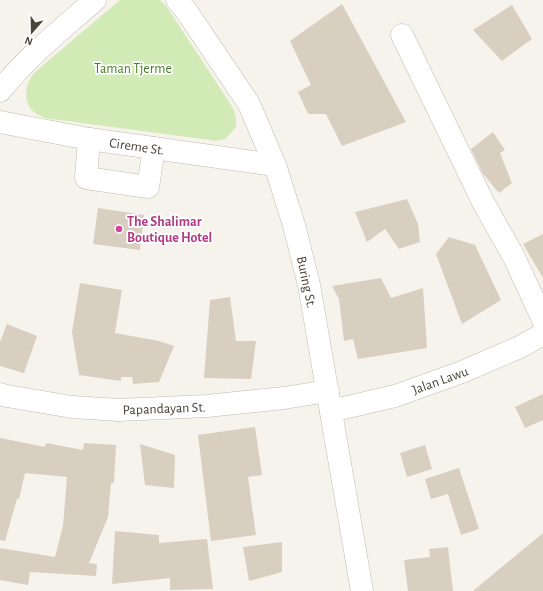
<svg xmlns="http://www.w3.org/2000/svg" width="543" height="591" viewBox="0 0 543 591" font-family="'Alegreya Sans',sans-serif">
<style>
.green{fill:#d2eab5}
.building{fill:#d8cfc1}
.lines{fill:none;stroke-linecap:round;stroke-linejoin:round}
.minor-casing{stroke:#c2bbae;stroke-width:23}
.minor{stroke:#fff;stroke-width:22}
.hotel-dot{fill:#d1479c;stroke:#fff;stroke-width:1.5}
.labels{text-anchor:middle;stroke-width:3.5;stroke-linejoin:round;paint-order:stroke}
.park-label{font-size:14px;fill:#4a7f2a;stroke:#fff}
.street-label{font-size:14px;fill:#4b4439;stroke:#fff}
.hotel-label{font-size:14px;font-weight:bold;fill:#b23c85;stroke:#fff;text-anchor:start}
</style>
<rect width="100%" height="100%" fill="#f6f3ec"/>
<path class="green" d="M120,0h40l6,6 67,102 3,10v9l-11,12 -8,2 -172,-23c-5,-2 -11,-5 -14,-9 -8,-11 -5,-26 3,-36z"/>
<g class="building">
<polygon points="342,4 406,122 342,146 326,114 308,114 298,92 311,85 290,41"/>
<polygon points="512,5 532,39 502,61 473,30"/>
<polygon points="493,132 505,150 500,153 512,183 499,193 483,174 471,149"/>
<polygon points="407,199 418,224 420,242 399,249 385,229 367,242 355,212"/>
<polygon points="98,208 144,215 140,250 93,244"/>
<polygon points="543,234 543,278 523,244"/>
<polygon points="449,237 475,245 501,300 462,324 436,254"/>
<polygon points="381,278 391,298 423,288 427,348 358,359 353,339 344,341 339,299 332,286"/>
<polygon points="80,283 122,290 115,333 159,341 174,346 159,382 133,384 132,377 121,377 121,381 79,375 72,332"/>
<polygon points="230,297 236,341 256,341 251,379 204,378 210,300"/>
<polygon points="7,324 37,336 24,373 0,366 0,342"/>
<polygon points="543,394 543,420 525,428 515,407"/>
<polygon points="255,427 262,475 248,477 256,535 211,541 198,435"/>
<polygon points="0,438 45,447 46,443 83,450 84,443 116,445 114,483 111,483 108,517 89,563 97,564 96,576 30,572 28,585 0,580 0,548 55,557 63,526 67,477 25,473 19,499 17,499 5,541 0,540"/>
<polygon points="140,444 175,455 174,488 145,485"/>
<polygon points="425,445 432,469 407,477 400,453"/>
<polygon points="459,468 479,529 461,535 448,494 431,499 425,479"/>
<polygon points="115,531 159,535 159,543 207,539 213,589 170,590 170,578 112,584"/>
<polygon points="543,533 543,591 473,591"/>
<polygon points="282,542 282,572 249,581 243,547"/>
<polygon points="448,547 453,591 408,591 404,560 430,557 429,549"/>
</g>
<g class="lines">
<g class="minor-casing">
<g id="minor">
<polyline points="177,0 187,12 249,104 275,165 294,225 309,285 362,591"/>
<polyline points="402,35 483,202 514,257 543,320"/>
<path d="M0,91c27,-34 62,-62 95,-91"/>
<polyline points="0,122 89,139 275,165"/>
<polyline points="89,139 86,178 148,187 154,148"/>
<polyline points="0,394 7,396 72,407 119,410 207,406 284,398 328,391"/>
<polyline points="331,411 395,396 462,372 520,347 543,334"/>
</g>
</g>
<use href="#minor" class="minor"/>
</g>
<circle class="hotel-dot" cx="119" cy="229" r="4"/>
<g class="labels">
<g class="park-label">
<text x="133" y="73">Taman Tjerme</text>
</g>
<g class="street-label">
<text transform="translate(137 146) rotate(8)" y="5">Cireme St.</text>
<text transform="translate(307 282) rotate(78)" y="5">Buring St.</text>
<text transform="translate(440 380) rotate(-20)" y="5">Jalan Lawu</text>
<text transform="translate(164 408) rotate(-2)" y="5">Papandayan St.</text>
</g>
<g class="hotel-label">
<text x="127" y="226">The Shalimar<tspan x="127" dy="16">Boutique Hotel</tspan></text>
</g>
</g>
<g transform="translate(32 32) rotate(200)" stroke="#ffffff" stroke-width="3" paint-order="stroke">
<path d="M0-3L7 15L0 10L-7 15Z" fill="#4b4439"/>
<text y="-6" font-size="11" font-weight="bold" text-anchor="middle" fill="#4b4439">N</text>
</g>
</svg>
